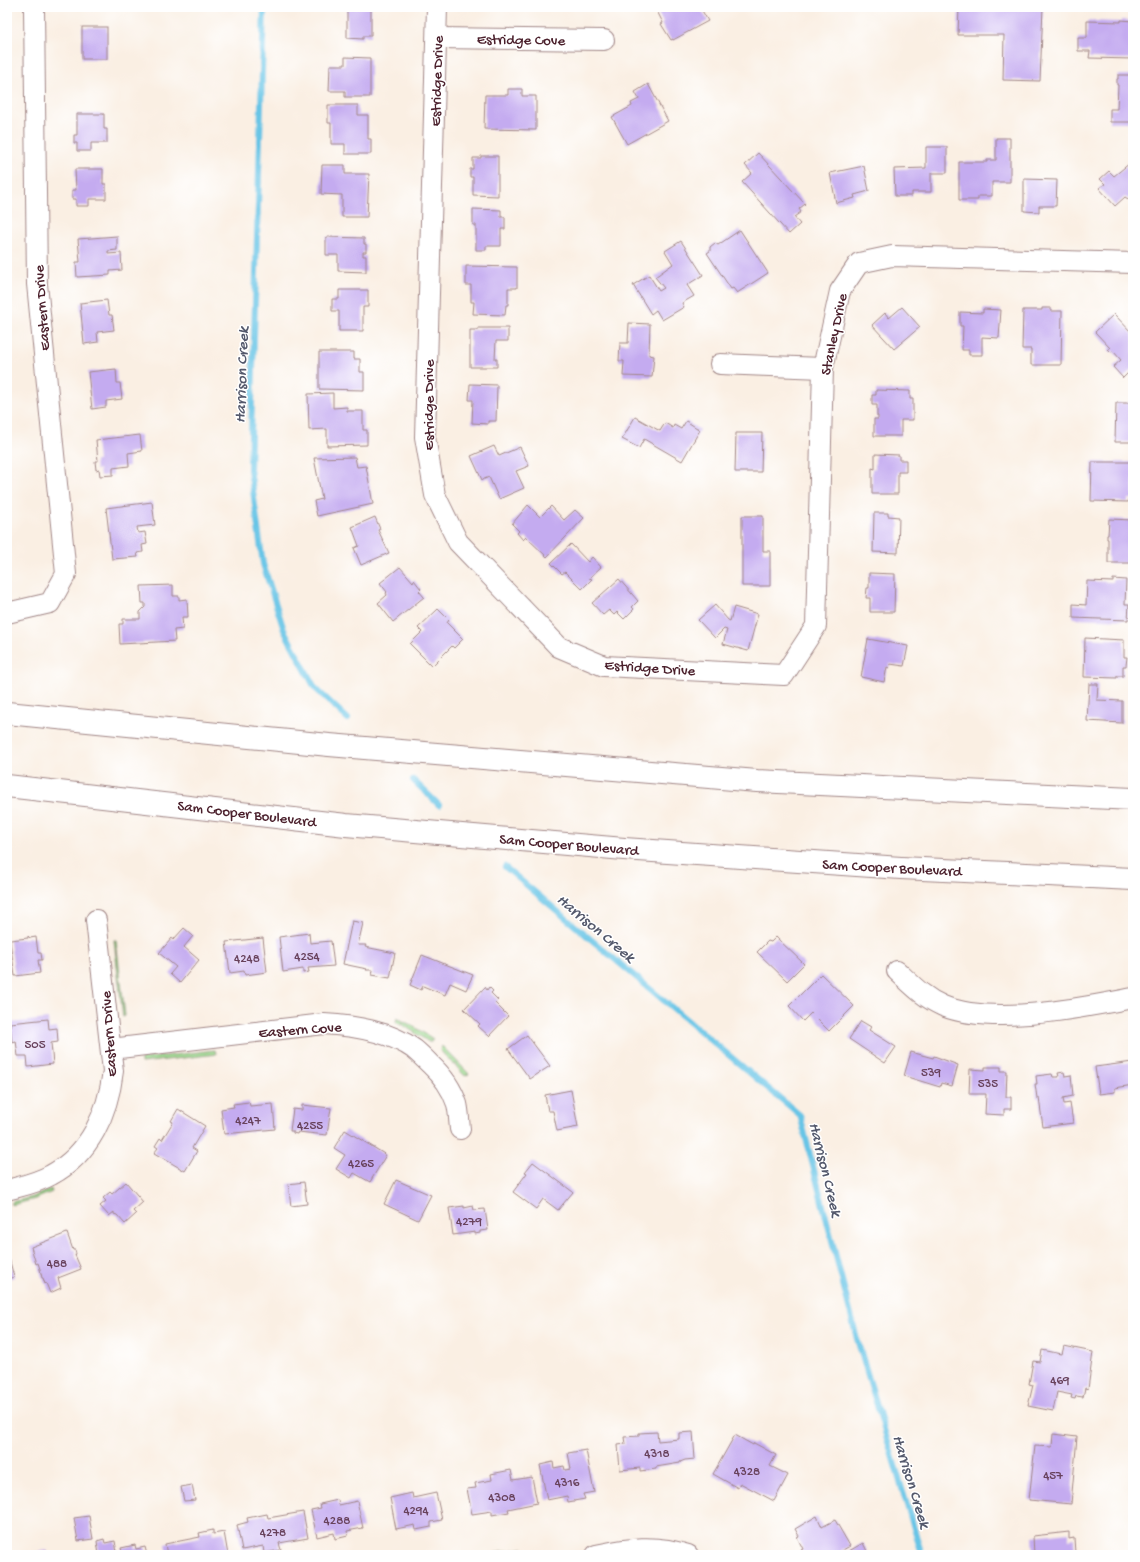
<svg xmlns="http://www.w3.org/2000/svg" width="1140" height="1562" viewBox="0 0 1140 1562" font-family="'Gochi Hand',sans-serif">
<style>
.green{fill:#9cda8f;stroke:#737c5d}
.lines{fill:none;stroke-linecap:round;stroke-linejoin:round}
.stream{stroke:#68c5e6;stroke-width:6}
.building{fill:#c4abf0}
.minor-casing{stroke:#a28787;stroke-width:22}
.motorway-casing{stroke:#a28787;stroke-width:24}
.minor{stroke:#fff;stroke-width:20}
.motorway{stroke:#fff;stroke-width:22}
.labels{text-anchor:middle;stroke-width:3;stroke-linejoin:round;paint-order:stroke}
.number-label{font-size:13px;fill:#68425c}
.street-label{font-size:15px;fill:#4a1f2b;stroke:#fff}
.water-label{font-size:16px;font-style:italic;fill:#54596c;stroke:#fff}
</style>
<rect width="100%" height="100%" fill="#fff"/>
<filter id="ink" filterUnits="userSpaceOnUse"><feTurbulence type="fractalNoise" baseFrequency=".025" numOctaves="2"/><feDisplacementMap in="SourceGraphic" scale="8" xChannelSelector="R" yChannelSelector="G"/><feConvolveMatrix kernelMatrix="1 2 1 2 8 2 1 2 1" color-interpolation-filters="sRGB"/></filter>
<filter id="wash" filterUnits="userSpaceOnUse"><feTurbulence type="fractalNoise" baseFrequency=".012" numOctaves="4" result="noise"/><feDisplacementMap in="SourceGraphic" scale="16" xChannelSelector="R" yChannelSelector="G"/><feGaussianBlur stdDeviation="0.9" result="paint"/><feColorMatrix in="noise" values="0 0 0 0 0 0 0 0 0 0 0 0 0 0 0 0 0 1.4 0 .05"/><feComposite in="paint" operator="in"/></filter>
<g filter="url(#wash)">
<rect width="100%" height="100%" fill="#faefe3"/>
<g class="green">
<polygon points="114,940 116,940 125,1016 123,1017"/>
<polygon points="397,1018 411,1025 433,1039 431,1042 429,1042 403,1025 404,1024 401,1025 396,1022"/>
<polygon points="442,1046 469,1074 465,1076 456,1066 457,1065 456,1064 454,1065 440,1050"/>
<polygon points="215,1050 216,1054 141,1063 141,1059"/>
<polygon points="51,1189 52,1192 35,1199 12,1205 12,1202 33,1197"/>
<polygon points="523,1548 524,1553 511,1555 486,1555"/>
</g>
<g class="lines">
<g class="stream">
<polyline points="264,7 250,469 263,564 284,630 315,688 348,719"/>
<polyline points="413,780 439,805"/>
<polyline points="505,867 800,1115 857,1339 922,1555"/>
</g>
</g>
<g id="blocks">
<g class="building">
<polygon points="347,7 371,7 371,36 363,36 363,39 347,38"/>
<polygon points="664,7 700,7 708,21 673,40 673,39 671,40 661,24 663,23 657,11"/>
<polygon points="959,7 1043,7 1040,81 1003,80 1004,35 958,35"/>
<polygon points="1121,20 1133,21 1133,59 1089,58 1090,51 1078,51 1078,38 1087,38 1087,21 1121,22"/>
<rect x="82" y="27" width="25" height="32"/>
<polygon points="345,57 370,58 370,97 345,97 345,91 329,91 330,65 345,65"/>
<polygon points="1118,75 1133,75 1133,122 1110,122 1110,109 1117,109 1118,85 1117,85 1117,79 1118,79"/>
<polygon points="648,84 668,121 627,144 612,117 632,106 631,103 639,99 635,92"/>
<polygon points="508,89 522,89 522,96 536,96 536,130 484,129 485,95 508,95"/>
<polygon points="328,105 358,105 358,115 368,115 368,139 371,139 371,154 345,154 345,144 331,144 331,123 328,123"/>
<polygon points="77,114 104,114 104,129 107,129 107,143 91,143 91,151 77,151 77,143 74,143 74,135 77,135"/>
<polygon points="996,138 1010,138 1010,182 992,182 992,196 978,196 978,200 959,200 959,162 987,162 987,160 996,160"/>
<polygon points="926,147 947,147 947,173 931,173 931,192 912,192 912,196 895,196 894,169 926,168"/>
<polygon points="758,153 805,204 799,209 801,212 794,217 800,224 789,234 742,182 752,173 745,165"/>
<polygon points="481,156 498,156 498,196 473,195 473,177 470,177 470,169 473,169 473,158 481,158"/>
<polygon points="1130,163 1133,166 1133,195 1128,199 1125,197 1115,206 1099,188 1105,184 1100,179 1109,171 1114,176"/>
<polygon points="322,165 345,165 345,174 369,174 367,217 342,217 342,195 321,194"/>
<polygon points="864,166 869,191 854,195 855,198 836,203 830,173"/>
<polygon points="75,169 103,169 103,184 106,184 106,199 89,199 89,206 76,206 76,199 72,199 72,190 76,190"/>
<polygon points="1024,179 1057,180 1056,206 1039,206 1039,212 1024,211"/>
<polygon points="473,209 501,210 501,217 505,217 505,229 501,229 501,246 486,246 486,250 476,250 476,225 473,225"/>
<polygon points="740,230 768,273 737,293 733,288 731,289 707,253 710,251 710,247 715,243 718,245"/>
<polygon points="117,236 117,250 108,251 108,254 121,253 122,270 110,271 110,275 77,277 76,262 80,262 78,239"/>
<polygon points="326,237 364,238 364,244 366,244 366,252 363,252 363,256 366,256 366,272 338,271 338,255 326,255"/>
<polygon points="681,241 703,275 687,285 694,296 682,303 684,307 662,320 656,310 651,314 633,285 649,275 659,291 664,288 655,277 673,264 665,251"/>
<polygon points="466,266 517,267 517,288 508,288 508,305 506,305 505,315 473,314 474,302 471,302 471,285 466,285"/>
<polygon points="339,290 368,290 368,307 363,307 363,331 339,331 339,311 332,311 332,299 339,299"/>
<polygon points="107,300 109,315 112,315 114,330 97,332 98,342 84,344 80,303"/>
<polygon points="902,307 920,327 894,349 872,325 885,313 889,318"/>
<polygon points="1042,308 1051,308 1051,311 1062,311 1061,365 1031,365 1031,349 1022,349 1023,310 1042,310"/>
<polygon points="983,309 1001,310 999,338 982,337 982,355 969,355 969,350 962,350 963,326 960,326 960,312 983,313"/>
<polygon points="1114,314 1133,334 1133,368 1123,378 1113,367 1121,360 1113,351 1111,352 1108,349 1110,348 1095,332"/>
<polygon points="629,323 650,324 649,355 654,356 652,377 623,376 624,361 619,361 620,343 628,343"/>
<polygon points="478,328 508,328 508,341 496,341 495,359 497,359 497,367 470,367 470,330 478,330"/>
<polygon points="319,352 354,352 354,359 360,359 360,372 364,372 364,390 319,389"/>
<polygon points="116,369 117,383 120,383 122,399 106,401 106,407 92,409 88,372"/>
<polygon points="470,384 497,385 496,421 488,421 488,424 472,423 473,400 469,400"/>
<polygon points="876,390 910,391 910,399 913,399 913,420 901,420 901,436 874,436 874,419 878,419 878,416 877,416 877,405 872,405 872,395 876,395"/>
<polygon points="333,393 333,408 347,407 347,411 363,411 363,430 367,430 367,445 327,446 327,429 309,430 308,394"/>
<polygon points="1129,401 1133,401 1133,442 1115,442 1116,403 1129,403"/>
<polygon points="635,417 660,431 665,423 673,428 674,425 681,429 686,421 700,430 682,461 644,439 639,448 622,439"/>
<polygon points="736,433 762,433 761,472 735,472"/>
<polygon points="140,435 142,451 128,453 129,466 113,468 113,475 100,476 99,469 96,470 95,461 98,461 96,440"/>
<polygon points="494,446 499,456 520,447 529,466 516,471 524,488 499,499 489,477 482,480 471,456"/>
<polygon points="875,454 899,455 899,460 906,460 906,472 898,472 898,494 872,494 872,468 875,469"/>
<polygon points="355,457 357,467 366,466 373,504 317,516 314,501 322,499 314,458"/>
<polygon points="1092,462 1133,462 1133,499 1128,499 1128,502 1091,501"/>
<polygon points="152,502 155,525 137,527 138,533 145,532 147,544 142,545 143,552 137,553 138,557 112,559 106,508"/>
<polygon points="528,505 540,517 551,506 564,520 575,510 584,518 547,557 526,537 523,540 517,533 519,531 512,524"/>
<polygon points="874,513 888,513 888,516 899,517 898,553 873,552"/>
<polygon points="742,516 763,516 763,551 770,551 770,586 742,586"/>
<polygon points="375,517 380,529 378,530 389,553 361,565 354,548 359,546 352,527"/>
<polygon points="1109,519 1133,520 1133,563 1108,563 1108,539 1107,539 1107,535 1108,535"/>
<polygon points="571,544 588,562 592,557 601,567 589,578 592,579 582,589 565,572 562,574 551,563"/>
<polygon points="400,567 413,582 414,580 421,589 419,591 424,597 393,622 378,603 387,595 386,593 387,592 380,583"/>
<polygon points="869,573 895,574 894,612 870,612 870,598 866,598 867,588 869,588"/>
<polygon points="619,579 638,601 632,607 634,609 624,619 617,612 614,615 609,610 603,615 592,603"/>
<polygon points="1113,579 1126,580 1125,604 1129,604 1128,620 1073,618 1073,604 1086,605 1087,581 1113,582"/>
<polygon points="173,585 173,596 179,596 179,600 187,599 188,617 182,617 183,629 174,630 175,641 120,644 119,624 123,624 123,619 140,619 140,612 145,607 145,603 142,603 141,586"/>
<polygon points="715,605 728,620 730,621 734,607 758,614 748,651 723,644 727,630 724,629 715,638 698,620"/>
<polygon points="438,609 449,620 447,623 463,639 454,648 452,646 432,666 410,644 422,632 418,628"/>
<polygon points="1085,638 1124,640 1124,657 1127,657 1126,666 1123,666 1123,676 1117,676 1117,678 1084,677"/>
<polygon points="868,639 908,646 904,666 890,664 889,668 887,667 884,682 861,677"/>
<polygon points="1089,684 1098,684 1097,700 1122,701 1122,723 1087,721"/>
<polygon points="352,921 363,923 358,945 366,945 365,947 395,953 390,978 372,975 373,970 366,970 367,969 343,964"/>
<polygon points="184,928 193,936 184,947 199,960 180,983 170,974 176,967 159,953 172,938 173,940"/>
<polygon points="309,933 310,943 331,941 334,966 308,968 309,972 303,973 303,969 283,972 279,937"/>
<polygon points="28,936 30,938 36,937 38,953 41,953 42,960 38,960 40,973 15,976 10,942 10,940 28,938"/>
<polygon points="776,937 804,964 787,981 757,952 768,941 771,942"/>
<polygon points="263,938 267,972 245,975 244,971 230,973 226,942"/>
<polygon points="422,955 473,975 466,990 450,983 445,995 423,986 421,990 410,985"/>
<polygon points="821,974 854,1006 829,1031 811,1013 803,1021 789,1006"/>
<polygon points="485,987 487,990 489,987 493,991 491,993 498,1000 495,1003 508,1016 489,1036 478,1026 480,1024 464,1009"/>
<polygon points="48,1019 49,1029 57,1028 58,1042 51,1043 53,1064 28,1067 27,1056 18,1056 16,1041 12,1042 10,1023"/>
<polygon points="861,1021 871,1027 869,1030 896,1047 885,1063 849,1039"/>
<polygon points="527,1035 550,1066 530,1079 508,1049"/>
<polygon points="911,1052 933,1058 934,1056 958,1065 952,1086 941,1083 940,1087 904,1076"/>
<polygon points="1133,1062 1133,1085 1115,1088 1115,1092 1099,1094 1095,1067"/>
<polygon points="985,1067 1001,1067 1001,1071 1007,1071 1006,1097 1011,1097 1011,1109 1004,1109 1004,1115 985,1114 986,1094 969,1094 970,1069 985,1070"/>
<polygon points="1064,1072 1065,1076 1071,1075 1073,1096 1063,1098 1064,1104 1070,1103 1073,1123 1043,1127 1039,1098 1037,1098 1035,1084 1037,1084 1036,1076 1052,1074 1053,1077 1059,1077 1058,1073"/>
<polygon points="571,1090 578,1127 557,1131 553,1111 548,1111 545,1095"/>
<polygon points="249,1102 250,1106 273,1104 275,1129 224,1134 221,1109 234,1107 233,1104"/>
<polygon points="302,1105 331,1108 327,1135 298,1132 297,1134 293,1133 293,1131 290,1131 293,1109 302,1110"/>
<polygon points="178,1109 205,1126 192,1148 197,1151 185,1171 154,1153 158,1148 155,1146 160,1138 162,1140 173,1122 171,1121"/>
<polygon points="345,1130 386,1155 370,1182 354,1173 351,1178 336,1169 345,1155 334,1148"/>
<polygon points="533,1162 573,1192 558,1210 543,1199 536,1209 513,1192 527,1173 525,1172"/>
<polygon points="396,1180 431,1195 418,1220 384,1204"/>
<polygon points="126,1182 143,1202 133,1211 136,1214 125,1224 117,1215 114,1214 114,1212 109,1216 100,1206 106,1201 103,1198 110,1192 112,1194"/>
<polygon points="304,1182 307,1204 291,1206 288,1184"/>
<polygon points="464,1206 464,1208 473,1206 474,1210 485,1209 488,1230 480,1231 480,1233 475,1234 475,1232 453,1235 449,1208"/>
<polygon points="67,1233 73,1250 75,1250 76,1254 75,1255 81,1269 58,1278 61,1288 50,1293 46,1283 45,1284 43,1278 42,1278 40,1269 38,1263 36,1264 31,1247"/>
<polygon points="7,1250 14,1277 7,1279"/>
<polygon points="1064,1346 1093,1352 1088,1389 1085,1388 1083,1397 1076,1396 1075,1399 1071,1398 1072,1395 1057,1392 1053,1411 1028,1406 1033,1385 1029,1384 1033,1361 1040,1362 1042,1350 1062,1354"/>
<polygon points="657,1432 658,1441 679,1439 679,1433 693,1432 695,1459 685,1460 680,1462 680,1463 656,1467 656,1469 640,1471 640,1468 620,1470 618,1445 625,1444 624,1437 639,1436 639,1433"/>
<polygon points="1053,1434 1077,1437 1071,1504 1029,1500 1035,1446 1052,1447"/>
<polygon points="735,1435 753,1445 754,1443 776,1455 770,1466 788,1475 774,1501 740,1483 738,1488 713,1474"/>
<polygon points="586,1450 594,1492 583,1494 585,1499 568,1502 567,1496 547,1500 540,1465 553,1462 554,1468 564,1466 565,1470 571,1469 568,1453"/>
<polygon points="511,1470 513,1480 532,1477 537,1503 508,1509 509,1512 492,1515 492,1511 472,1514 467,1489 476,1488 475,1483 492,1480 491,1474"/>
<polygon points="192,1485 195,1500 184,1501 181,1487"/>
<polygon points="412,1493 413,1498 436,1493 442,1520 431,1522 431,1527 416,1530 415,1525 396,1529 390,1498"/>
<polygon points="338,1500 339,1505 357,1501 363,1528 347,1531 348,1536 335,1539 334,1533 317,1537 311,1510 321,1508 320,1504"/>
<polygon points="303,1512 308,1538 279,1543 281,1550 264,1553 263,1546 242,1550 237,1525 248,1522 247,1518 267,1514 268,1518"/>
<polygon points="89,1516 93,1539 78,1541 74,1518"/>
<polygon points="817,1516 822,1527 835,1520 850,1546 841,1551 843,1555 803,1555 801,1550 803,1549 797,1537 799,1536 795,1529"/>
<polygon points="213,1530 213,1534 224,1532 228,1555 167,1555 165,1544 200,1537 199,1533"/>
<polygon points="1069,1532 1069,1539 1074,1538 1075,1553 1073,1553 1073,1555 1034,1555 1033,1536"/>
<polygon points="104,1539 105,1543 115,1541 117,1553 122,1551 121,1548 135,1545 136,1549 145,1547 147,1555 99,1555 97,1541"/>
<polygon points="863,1543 868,1553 864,1555 852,1555 849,1551"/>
<polygon points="47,1550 48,1555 25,1555 24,1554"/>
</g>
</g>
</g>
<g filter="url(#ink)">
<use href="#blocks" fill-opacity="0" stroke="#a28787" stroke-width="1"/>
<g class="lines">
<g class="minor-casing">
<g id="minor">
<polyline points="437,7 425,437 435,495 458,542 559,647 604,666 784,675 816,626 823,368 840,291 859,263 892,256 1133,263"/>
<polyline points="437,38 604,40"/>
<polyline points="720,364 823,368"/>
<polyline points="7,613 50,603 66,574 37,284 34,7"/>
<path d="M897,971c14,13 27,27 46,35 50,20 137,2 190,-8"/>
<path d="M111,1049l213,-25c31,2 65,7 90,25 6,5 11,10 16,15 12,11 22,25 27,40 2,8 2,17 3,25"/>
<path d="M7,1190c15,-4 30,-7 44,-15 39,-21 57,-62 62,-104l-17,-151"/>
<path d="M596,1555c33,-7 59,-11 92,0"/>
</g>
</g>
<g class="motorway-casing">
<g id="motorway">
<polyline points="7,713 329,745 757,781 1133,799"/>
<polyline points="7,786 346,825 624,849 901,868 1133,879"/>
</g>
</g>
<use href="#minor" class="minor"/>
<use href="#motorway" class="motorway"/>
</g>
</g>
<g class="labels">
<g class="number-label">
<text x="307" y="960">4254</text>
<text x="247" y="962">4248</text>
<text x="35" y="1048">505</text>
<text x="931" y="1076">539</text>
<text x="988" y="1087">535</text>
<text x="248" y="1124">4247</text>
<text x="310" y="1129">4255</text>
<text x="361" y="1167">4265</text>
<text x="469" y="1225">4279</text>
<text x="57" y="1267">488</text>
<text x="1060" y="1384">469</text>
<text x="657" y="1457">4318</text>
<text x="747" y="1475">4328</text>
<text x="1053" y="1479">457</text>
<text x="567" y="1486">4316</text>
<text x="502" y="1501">4308</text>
<text x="416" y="1514">4294</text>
<text x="337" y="1524">4288</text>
<text x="273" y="1536">4278</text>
</g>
<g class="street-label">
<text transform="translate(521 39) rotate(1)" y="5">Estridge Cove</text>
<text transform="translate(436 81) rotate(-88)" y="5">Estridge Drive</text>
<text transform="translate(41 308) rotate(-94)" y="5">Eastern Drive</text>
<text transform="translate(833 334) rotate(-78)" y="5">Stanley Drive</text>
<text transform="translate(428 405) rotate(-90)" y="5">Estridge Drive</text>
<text transform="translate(650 667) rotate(4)" y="5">Estridge Drive</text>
<text transform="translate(247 813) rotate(7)" y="5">Sam Cooper Boulevard</text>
<text transform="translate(569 844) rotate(5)" y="5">Sam Cooper Boulevard</text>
<text transform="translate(892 867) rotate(3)" y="5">Sam Cooper Boulevard</text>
<text transform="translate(300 1029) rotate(-4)" y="5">Eastern Cove</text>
<text transform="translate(108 1034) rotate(-94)" y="5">Eastern Drive</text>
</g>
<g class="water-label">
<text transform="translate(240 375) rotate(-88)" y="6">Harrison Creek</text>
<text transform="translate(597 927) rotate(40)" y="6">Harrison Creek</text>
<text transform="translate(827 1169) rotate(76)" y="6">Harrison Creek</text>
<text transform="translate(913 1481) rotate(73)" y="6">Harrison Creek</text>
</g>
</g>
<rect width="1140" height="1562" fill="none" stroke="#fff" stroke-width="24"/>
</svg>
